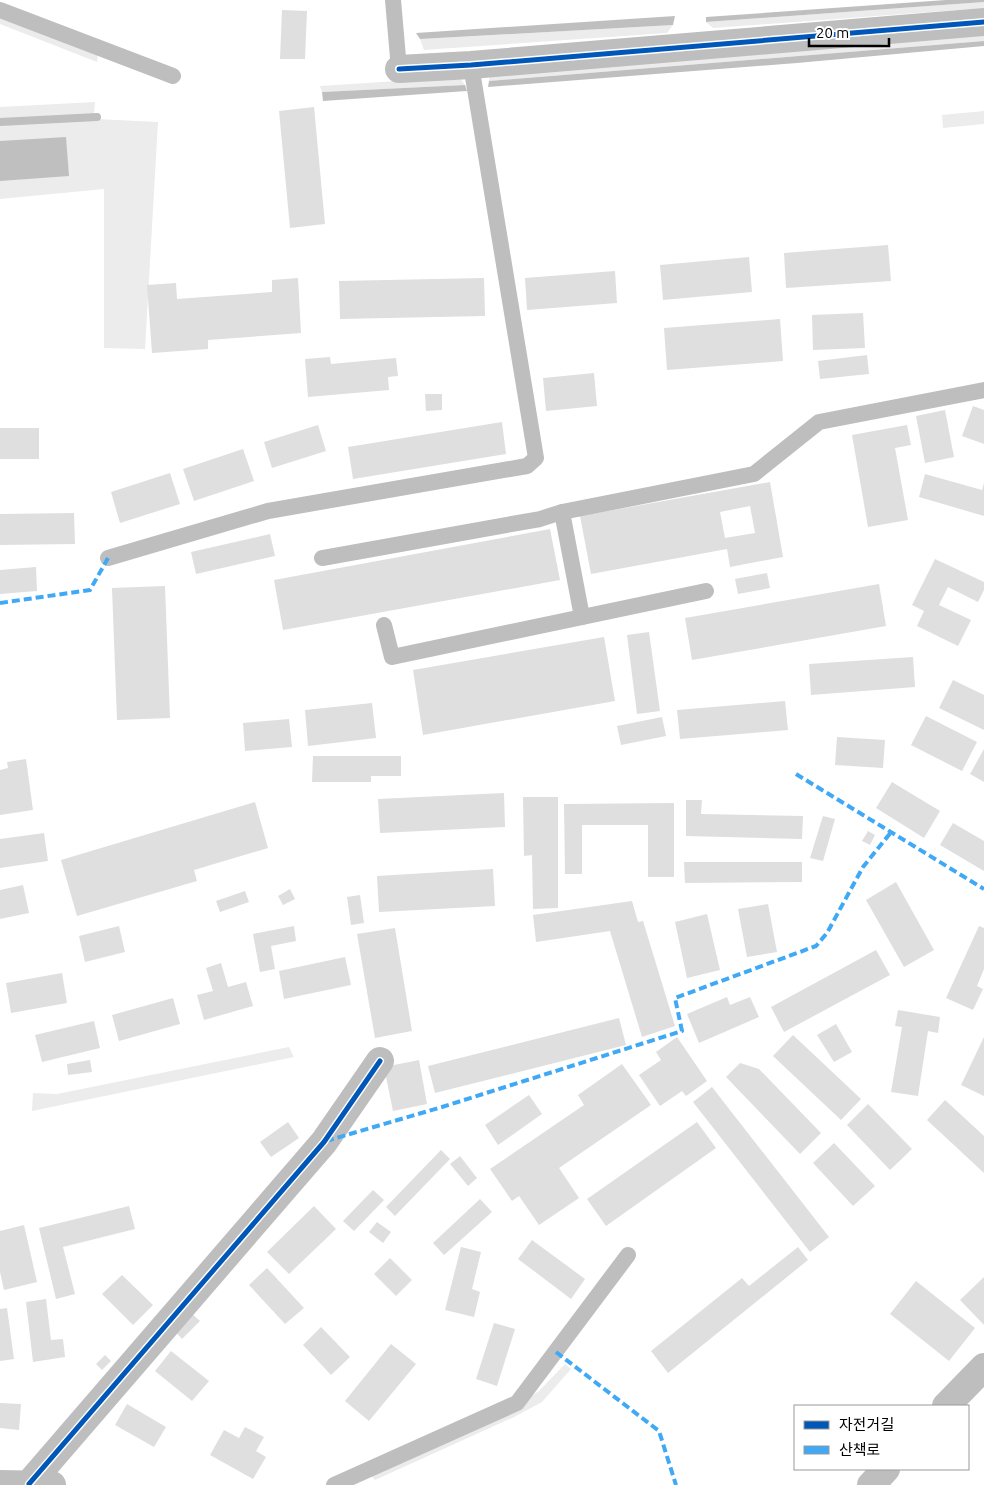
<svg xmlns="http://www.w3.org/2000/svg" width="984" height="1485" viewBox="0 0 984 1485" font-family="Ubuntu,'Noto Sans KR',sans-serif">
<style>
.green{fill:#ececec}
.water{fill:#bfbfbf}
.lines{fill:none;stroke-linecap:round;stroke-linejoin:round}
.stream{stroke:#bfbfbf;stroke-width:8}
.building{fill:#dfdfdf;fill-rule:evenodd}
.service{stroke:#bebebe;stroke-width:16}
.minor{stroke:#bebebe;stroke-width:28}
.tertiary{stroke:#bebebe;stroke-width:28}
.quiet{stroke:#3fa9f5;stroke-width:4;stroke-dasharray:8 4;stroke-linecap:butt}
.cycleway-casing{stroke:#fff;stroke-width:8}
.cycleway{stroke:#0057b8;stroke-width:5}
</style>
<rect width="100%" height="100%" fill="#fff"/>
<g class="green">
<polygon points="984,2 984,8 713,28 706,22"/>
<polygon points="0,15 98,53 97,62 0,24"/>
<polygon points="673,25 667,33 424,50 420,39"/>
<polygon points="984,35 984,41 489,81 490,74"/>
<polygon points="459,77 465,85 322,92 320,86"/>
<polygon points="95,102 94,114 0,119 0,107"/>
<polygon points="984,111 984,124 943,128 942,115"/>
<polygon points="96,119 158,122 145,349 104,348 104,189 0,199 0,124"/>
<polygon points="289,1047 294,1057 32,1111 33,1093 57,1094"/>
<polygon points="565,1364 571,1369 542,1402 514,1417 375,1480 368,1472 516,1406 539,1391"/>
</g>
<g class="water">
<polygon points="946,0 984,0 984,2 706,22 706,17"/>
<polygon points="675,16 673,25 420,39 416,33"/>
<polygon points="984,41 984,46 797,63 488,87 489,81"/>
<polygon points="465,85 467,91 323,101 322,92"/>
<polygon points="66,137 69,176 0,181 0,141"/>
</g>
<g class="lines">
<polyline class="stream" points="0,122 97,117"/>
</g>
<g class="building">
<polygon points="282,10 307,11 305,59 280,59"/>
<polygon points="314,107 325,224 290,228 279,111"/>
<polygon points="888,245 891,281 786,288 784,253"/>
<polygon points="749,257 752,292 663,300 660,265"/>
<polygon points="615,271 617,303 527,310 525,278"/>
<polygon points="298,278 301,333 208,340 208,349 152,353 147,285 176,283 177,299 272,292 272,280"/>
<polygon points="484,278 485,316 340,319 339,281"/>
<polygon points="863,313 865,348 813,350 812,315"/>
<polygon points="780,319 783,361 667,370 664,328"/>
<polygon points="867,355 869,374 820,379 818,361"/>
<polygon points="330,357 331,364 396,358 398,376 388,377 389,390 308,397 305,359"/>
<polygon points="594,373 597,406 546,411 543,378"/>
<polygon points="425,394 442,394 442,410 426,411"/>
<polygon points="973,406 984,410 984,444 962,436"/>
<polygon points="945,410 954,457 925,463 916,416"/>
<polygon points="502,422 506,454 353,479 348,447"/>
<polygon points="318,425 326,451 272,468 264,442"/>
<polygon points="907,425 911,445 895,448 908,520 868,527 852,435"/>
<rect x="0" y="428" width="39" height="31"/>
<polygon points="243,449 254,481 194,501 183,469"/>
<polygon points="170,473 180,504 120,523 111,492"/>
<polygon points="925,474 982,490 984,483 984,516 919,497"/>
<path d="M770,482l13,75 -53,10 -3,-18 -136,25 -11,-58zM750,506l5,27 -30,5 -5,-26z"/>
<polygon points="74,513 75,544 0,545 0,514"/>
<polygon points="550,529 560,580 283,630 274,580"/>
<polygon points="270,534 275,556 196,574 191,552"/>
<polygon points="935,559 984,582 984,590 978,602 948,587 939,605 971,620 958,646 917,626 924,611 912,605"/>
<polygon points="36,567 37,591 0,594 0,570"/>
<polygon points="767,573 770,588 738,594 735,579"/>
<polygon points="879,584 886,626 692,660 685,618"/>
<polygon points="165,586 170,718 117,720 112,588"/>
<polygon points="649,632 660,711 637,714 627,635"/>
<polygon points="604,637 615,701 423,735 413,670"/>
<polygon points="913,657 915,687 811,695 809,664"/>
<polygon points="953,680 984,695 984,730 939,708"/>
<polygon points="785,701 788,730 680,739 677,710"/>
<polygon points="372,703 376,738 308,746 305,710"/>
<polygon points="926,716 977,742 962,771 911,745"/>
<polygon points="662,717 666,736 621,745 617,726"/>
<polygon points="289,719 292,747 245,751 243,723"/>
<polygon points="837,737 885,740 883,768 835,765"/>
<polygon points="984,749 984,782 970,774"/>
<polygon points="313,756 401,756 401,776 371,776 371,782 312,782"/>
<polygon points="26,759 33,810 0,815 0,770 8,768 7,762"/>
<polygon points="892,782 940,811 924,838 876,808"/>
<polygon points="504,793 505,827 380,833 378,799"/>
<polygon points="523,797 558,797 558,908 533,909 532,855 524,856"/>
<polygon points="686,800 702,800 701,814 803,816 802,839 686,836"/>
<polygon points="255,802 268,848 194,870 197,881 77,916 61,860"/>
<polygon points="674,803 674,877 648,877 648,825 582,825 582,874 565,874 564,804"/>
<polygon points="823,816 835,819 823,861 810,858"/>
<polygon points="953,823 984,841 984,871 940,845"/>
<polygon points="868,831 875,835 870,845 862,841"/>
<polygon points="44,833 48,861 0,868 0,839"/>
<polygon points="684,862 802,862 802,882 685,883"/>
<polygon points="493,869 495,906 379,912 377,876"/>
<polygon points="896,882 934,950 904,967 866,900"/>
<polygon points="23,885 29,913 0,919 0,890"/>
<polygon points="290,889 295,899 283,905 278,896"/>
<polygon points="245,891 249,902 220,912 216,901"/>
<polygon points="360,895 364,923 351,925 347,897"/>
<polygon points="632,901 638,922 643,921 675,1026 642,1037 610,931 536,942 533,915"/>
<polygon points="768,904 777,952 747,957 738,909"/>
<polygon points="707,914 720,970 687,978 675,922"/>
<polygon points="119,926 125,952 85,962 79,936"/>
<polygon points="294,926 296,941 271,946 275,969 260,972 253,934"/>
<polygon points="979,926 984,928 984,969 977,986 983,989 973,1010 946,998"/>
<polygon points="395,928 412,1031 375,1038 357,934"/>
<polygon points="876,950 890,975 784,1032 771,1007"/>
<polygon points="345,957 351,985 284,999 279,971"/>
<polygon points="221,963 228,987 246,982 253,1006 204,1020 197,995 213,991 206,968"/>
<polygon points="62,973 67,1003 11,1013 6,983"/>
<polygon points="727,997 730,1005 750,997 759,1017 699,1043 687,1014"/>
<polygon points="173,998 180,1024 119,1041 112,1015"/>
<polygon points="898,1010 940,1017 938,1033 928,1031 918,1096 891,1092 902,1027 895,1026"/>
<polygon points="619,1018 626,1045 435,1093 428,1066"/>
<polygon points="94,1021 100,1048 42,1062 35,1035"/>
<polygon points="836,1024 852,1052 834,1062 817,1035"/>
<polygon points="793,1035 861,1099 841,1120 773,1056"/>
<polygon points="677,1037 707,1081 686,1096 682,1091 660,1106 639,1075 661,1060 656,1052"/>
<polygon points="984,1037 984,1096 961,1085"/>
<polygon points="90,1060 92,1072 68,1075 67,1064"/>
<polygon points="419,1060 427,1104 393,1111 384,1067"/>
<polygon points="740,1063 759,1069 821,1133 800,1154 726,1077"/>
<polygon points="622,1064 651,1105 559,1168 579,1198 539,1225 519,1196 512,1201 490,1169 584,1105 578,1095"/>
<polygon points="712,1087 829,1237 810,1252 693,1102"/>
<polygon points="529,1095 542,1114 498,1145 485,1125"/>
<polygon points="945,1100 984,1136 984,1173 927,1120"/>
<polygon points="868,1104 912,1149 890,1170 847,1125"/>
<polygon points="288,1122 299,1138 271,1157 260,1142"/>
<polygon points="697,1122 716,1148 606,1226 587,1199"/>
<polygon points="834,1143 875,1186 853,1206 813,1163"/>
<polygon points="441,1150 450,1159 395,1216 386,1207"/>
<polygon points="460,1156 477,1178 468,1186 450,1164"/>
<polygon points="373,1190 384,1200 354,1231 343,1221"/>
<polygon points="480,1199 492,1212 444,1255 433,1243"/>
<polygon points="129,1206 135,1229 63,1247 75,1294 56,1299 39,1228"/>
<polygon points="314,1206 336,1229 289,1274 267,1252"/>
<polygon points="377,1222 391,1232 383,1243 369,1232"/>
<polygon points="24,1225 37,1282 4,1290 0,1272 0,1231"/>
<polygon points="532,1240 585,1279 571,1299 518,1259"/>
<polygon points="461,1247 481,1252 472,1289 480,1292 474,1317 445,1310"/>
<polygon points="798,1247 808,1260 668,1373 651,1351 742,1278 749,1286"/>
<polygon points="390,1258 412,1280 396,1296 374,1274"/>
<polygon points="267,1268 304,1308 285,1324 249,1285"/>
<polygon points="122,1275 153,1305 133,1325 102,1294"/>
<polygon points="984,1277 984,1325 960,1300"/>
<polygon points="916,1281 975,1328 949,1361 890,1314"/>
<polygon points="46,1299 51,1340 63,1339 65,1357 33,1362 26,1302"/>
<polygon points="7,1308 14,1359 0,1361 0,1309"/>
<polygon points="189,1311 200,1321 182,1339 172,1328"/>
<polygon points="494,1323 515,1329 497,1386 476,1379"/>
<polygon points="321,1327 350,1357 331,1375 303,1345"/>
<polygon points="391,1344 416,1364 369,1421 345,1401"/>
<polygon points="171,1351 209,1381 192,1401 155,1371"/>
<polygon points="105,1355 111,1361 102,1370 96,1364"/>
<polygon points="0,1403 21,1404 19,1430 0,1428"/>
<polygon points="127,1404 166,1427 154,1447 115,1425"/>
<polygon points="245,1427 264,1437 256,1451 266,1457 253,1479 210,1455 224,1430 239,1438"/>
</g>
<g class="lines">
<g class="service">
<polyline points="393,0 399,69"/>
<polyline points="0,10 173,76"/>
<polyline points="562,512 582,617"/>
<polyline points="108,558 268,511 527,466 536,458 471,65"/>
<polyline points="322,558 540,519 562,512 754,474 819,422 984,390"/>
<polyline points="384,625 392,657 706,591"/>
<polyline points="334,1485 517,1403 628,1255"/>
</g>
<g class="minor">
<polyline points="399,69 471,65 984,22"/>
<polyline points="946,1406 984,1367"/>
<polyline points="29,1484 324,1142 380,1061"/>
<polyline points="871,1485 886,1469"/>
</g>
<polyline class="tertiary" points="0,1484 52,1485"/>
<g class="quiet">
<polyline points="0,603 90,590 108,558"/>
<polyline points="796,774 984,889"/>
<polyline points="326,1141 442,1107 682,1031 675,998 816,946 827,933 863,867 892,831"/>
<polyline points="556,1352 659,1431 676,1485"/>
</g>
<g class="cycleway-casing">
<g id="cycleway">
<polyline points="399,69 471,65 984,22"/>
<polyline points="29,1484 324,1142 380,1061"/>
</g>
</g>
<use href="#cycleway" class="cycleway"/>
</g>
<rect x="794" y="1405" width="175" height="65" fill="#ffffff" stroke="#999999"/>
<rect x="804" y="1421" width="25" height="8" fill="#0057b8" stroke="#999999"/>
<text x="839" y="1430" font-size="15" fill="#000000">자전거길</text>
<rect x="804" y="1446" width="25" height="8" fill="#3fa9f5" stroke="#999999"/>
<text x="839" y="1455" font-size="15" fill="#000000">산책로</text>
<path d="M809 38v8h80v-8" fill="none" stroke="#000000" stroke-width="2.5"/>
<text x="816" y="38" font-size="15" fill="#000000" stroke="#ffffff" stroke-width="4" paint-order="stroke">20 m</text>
</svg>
